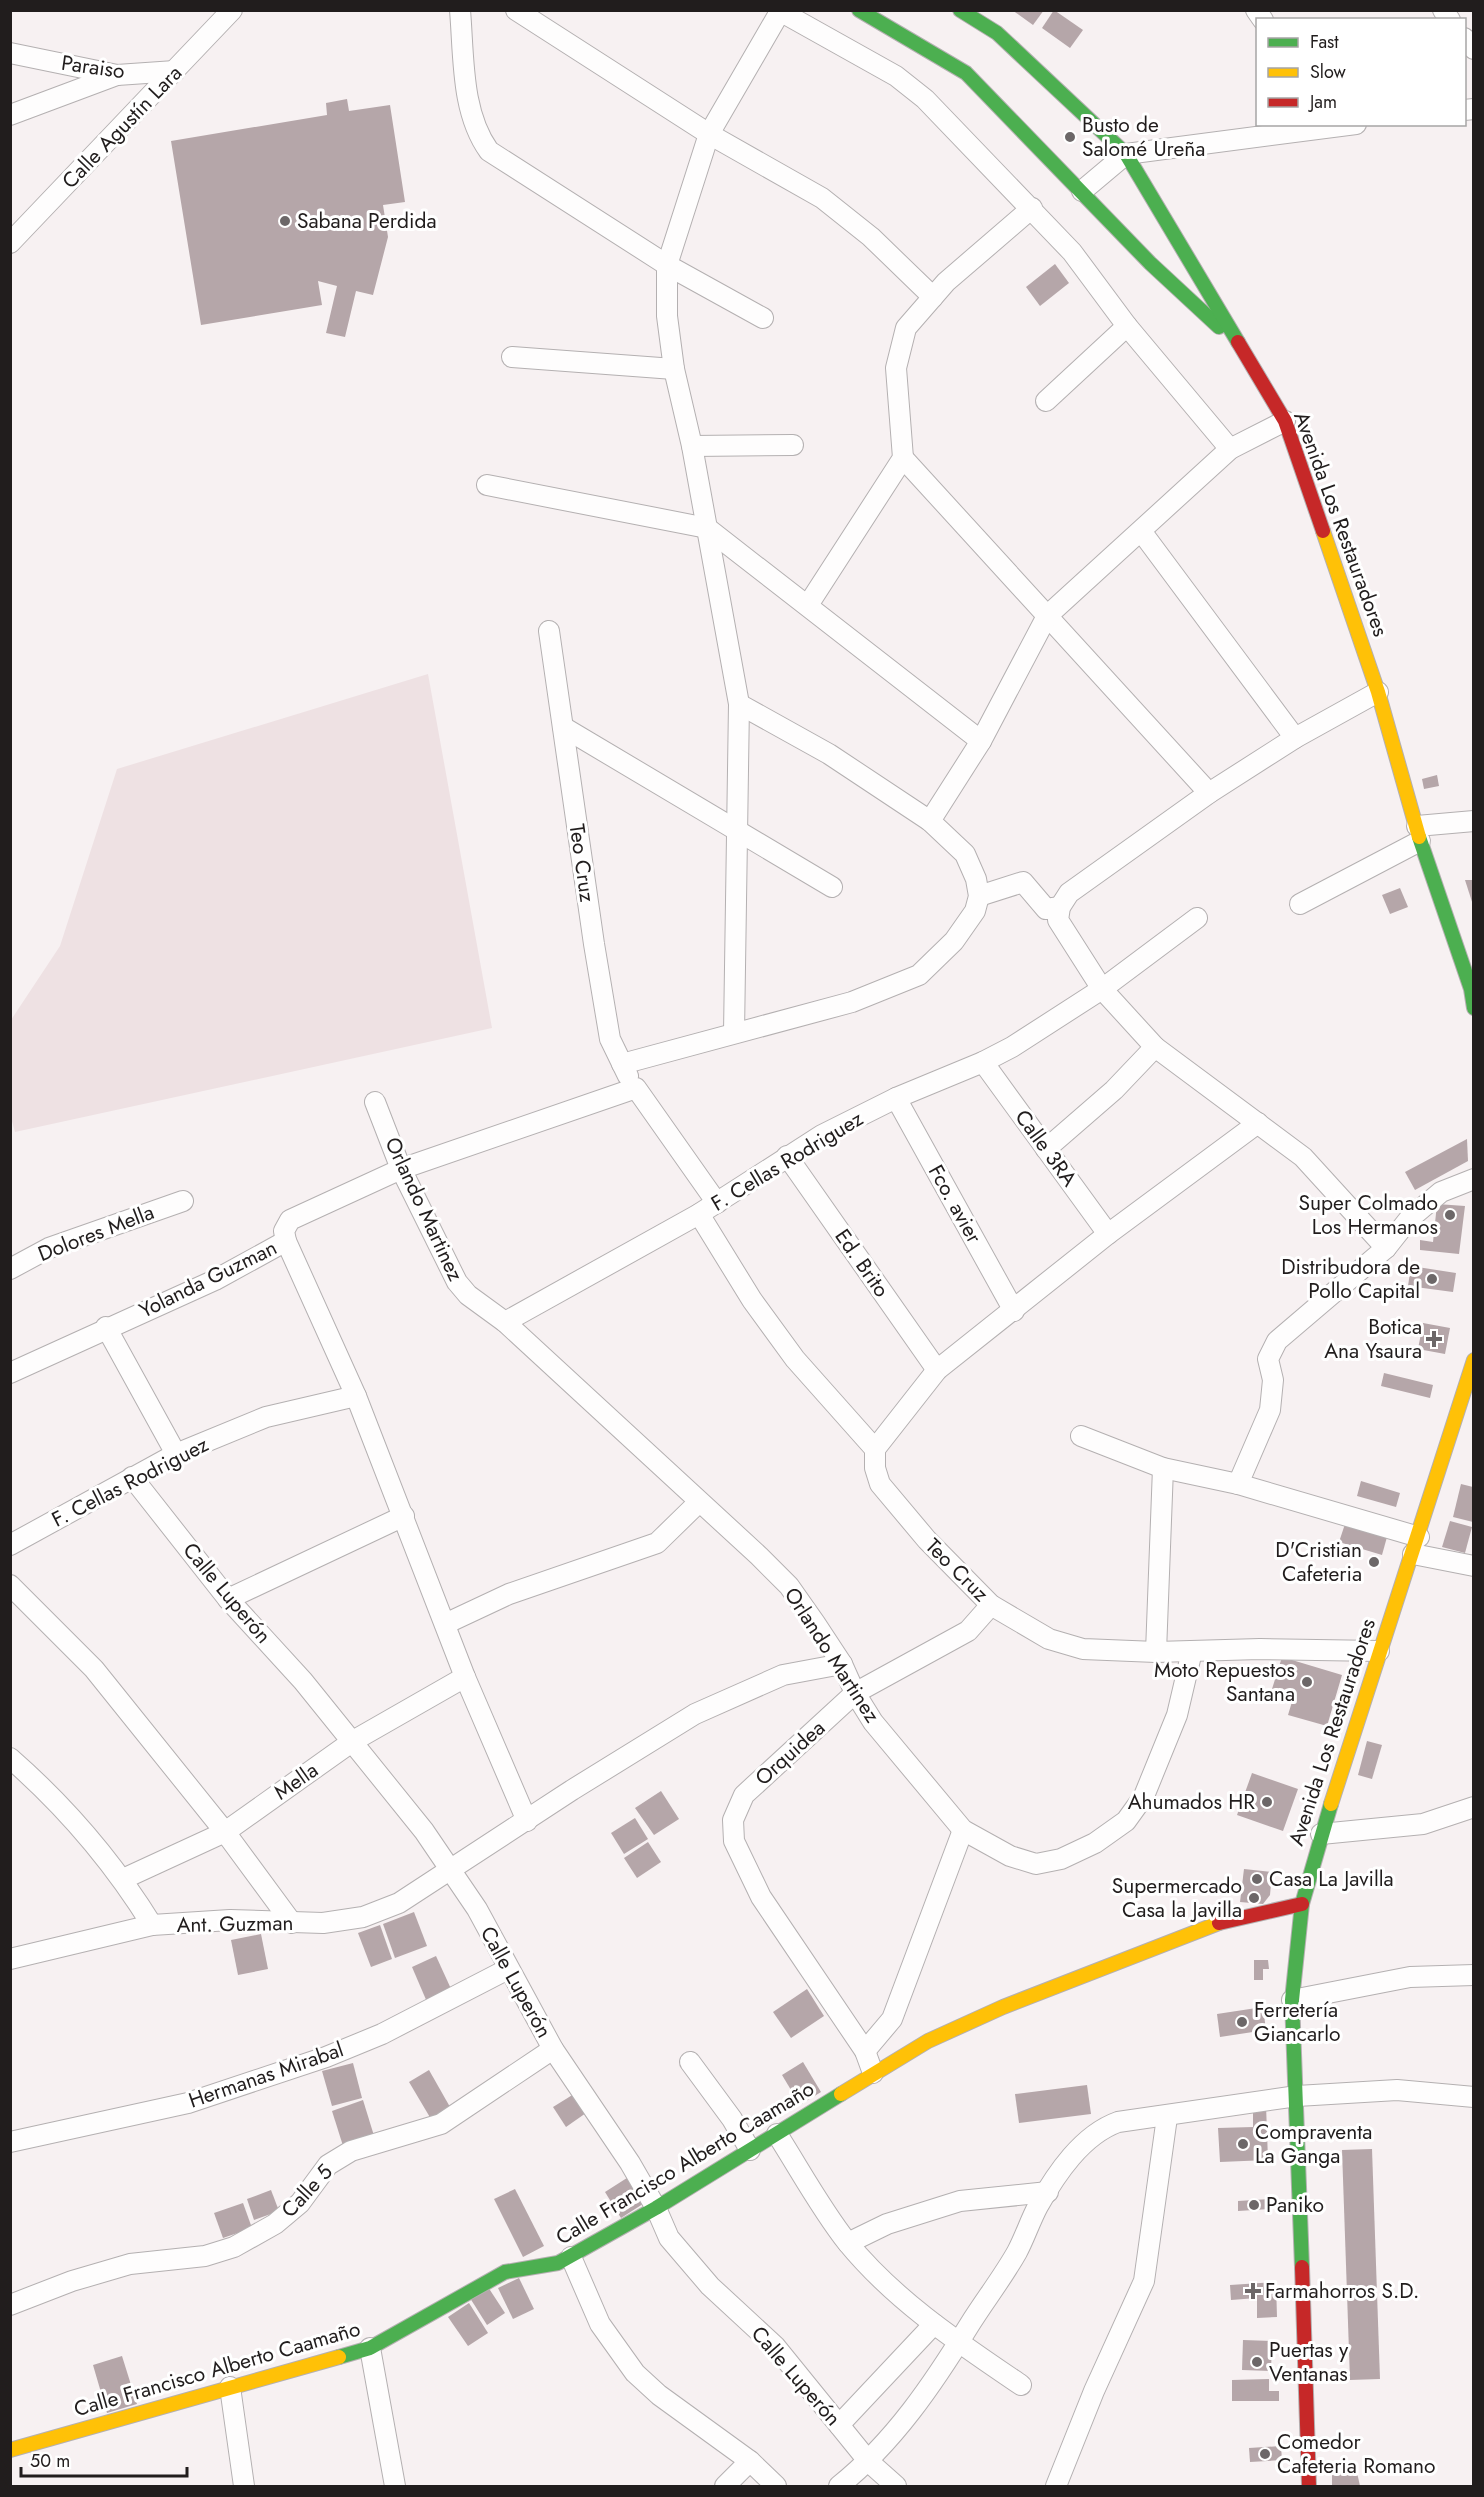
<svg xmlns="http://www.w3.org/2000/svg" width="1484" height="2497" viewBox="0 0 1484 2497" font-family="Jost,sans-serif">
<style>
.built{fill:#eee1e3}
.building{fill:#b5a6a9}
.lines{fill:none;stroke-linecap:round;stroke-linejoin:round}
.street-casing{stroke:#b4b0b1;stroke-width:22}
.fast-casing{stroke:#b4b0b1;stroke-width:16}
.slow-casing{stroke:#b4b0b1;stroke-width:16}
.jam-casing{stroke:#b4b0b1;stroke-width:16}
.street{stroke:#fefdfd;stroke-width:20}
.fast{stroke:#4caf50;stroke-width:14}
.slow{stroke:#ffc107;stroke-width:14}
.jam{stroke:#c62828;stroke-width:14}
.poi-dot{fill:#6c6768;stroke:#fff;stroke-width:2}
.labels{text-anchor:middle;stroke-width:6;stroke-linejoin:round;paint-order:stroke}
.street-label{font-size:21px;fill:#211d1d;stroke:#fff}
.poi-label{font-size:21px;fill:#211d1d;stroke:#fff;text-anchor:start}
</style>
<rect width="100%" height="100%" fill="#f7f1f2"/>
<polygon class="built" points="428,674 492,1028 15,1132 10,1114 11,1020 60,946 117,769"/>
<g class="building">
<polygon points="1012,10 1044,10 1033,25"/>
<polygon points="1054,10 1083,30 1070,48 1042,28"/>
<polygon points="347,99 349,111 390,105 405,202 383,205 388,237 373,295 356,291 345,337 326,333 337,286 318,281 322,305 201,325 171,141 327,115 326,103"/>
<polygon points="1055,264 1069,283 1040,306 1026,287"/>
<polygon points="1437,775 1439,786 1424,789 1422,779"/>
<polygon points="1465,880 1473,880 1473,905"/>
<polygon points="1400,888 1408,907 1390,914 1382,895"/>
<polygon points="1467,1139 1468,1161 1415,1190 1405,1172"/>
<polygon points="1437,1204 1465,1206 1459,1254 1420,1250 1420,1240 1433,1242"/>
<polygon points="1411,1266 1456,1273 1453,1292 1408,1286"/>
<polygon points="1423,1323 1450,1328 1445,1354 1418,1349"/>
<polygon points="1384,1373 1433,1385 1430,1398 1381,1386"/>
<polygon points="1361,1481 1400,1493 1396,1507 1357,1496"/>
<polygon points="1461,1484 1473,1487 1473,1522 1453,1517"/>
<polygon points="1450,1521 1472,1527 1465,1553 1442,1547"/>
<polygon points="1345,1524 1387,1537 1382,1555 1339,1542"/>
<polygon points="1282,1657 1342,1675 1327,1726 1288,1715 1294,1695 1272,1689"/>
<polygon points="1367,1741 1382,1745 1372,1779 1358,1775"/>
<polygon points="1252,1773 1298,1789 1283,1831 1237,1815"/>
<polygon points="661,1791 679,1819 654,1835 635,1808"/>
<polygon points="635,1818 648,1839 624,1854 611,1833"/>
<polygon points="648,1842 661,1862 637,1878 624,1858"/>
<polygon points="1244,1869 1272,1872 1270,1895 1263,1904 1240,1902"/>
<polygon points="414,1912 427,1946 395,1958 383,1924"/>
<polygon points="380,1925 392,1959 371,1967 358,1933"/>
<polygon points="261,1934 268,1969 238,1975 231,1940"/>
<polygon points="436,1956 452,1991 427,2002 412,1967"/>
<polygon points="1254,1960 1268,1960 1269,1969 1263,1969 1263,1980 1254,1980"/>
<polygon points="807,1989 824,2016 791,2038 773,2012"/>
<polygon points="1263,2007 1266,2030 1220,2037 1217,2014"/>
<polygon points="803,2062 821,2092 800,2105 782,2075"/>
<polygon points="353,2063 362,2098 332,2106 322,2071"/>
<polygon points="429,2070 450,2107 431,2119 409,2082"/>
<polygon points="1087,2085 1091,2114 1019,2123 1015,2094"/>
<polygon points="574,2094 586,2113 566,2127 553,2107"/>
<polygon points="363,2100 375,2139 344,2149 332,2111"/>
<polygon points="1253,2105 1266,2105 1268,2160 1220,2162 1218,2128 1253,2127"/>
<polygon points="1372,2149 1380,2379 1350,2380 1342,2150"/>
<polygon points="630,2176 646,2202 621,2218 605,2192"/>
<polygon points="515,2189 544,2246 523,2257 494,2199"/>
<polygon points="271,2190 279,2211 254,2220 247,2199"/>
<polygon points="1270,2199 1270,2209 1238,2211 1238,2201"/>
<polygon points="243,2203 252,2228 223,2238 214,2213"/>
<polygon points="519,2278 534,2309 513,2319 498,2288"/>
<polygon points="1276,2282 1277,2317 1257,2318 1257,2298 1231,2300 1230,2285"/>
<polygon points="488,2287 505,2313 487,2325 470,2298"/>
<polygon points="469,2303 488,2333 468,2346 448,2317"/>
<polygon points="1243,2340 1272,2341 1271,2371 1242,2370"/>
<polygon points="122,2356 137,2404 107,2413 93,2365"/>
<polygon points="1269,2379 1269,2391 1279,2391 1279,2401 1232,2401 1232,2380"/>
<polygon points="1281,2446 1282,2460 1250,2462 1249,2448"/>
<polygon points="1356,2468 1360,2486 1332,2486 1332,2475"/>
</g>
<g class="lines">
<g class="street-casing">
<g id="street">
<path d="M460,10c4,47 1,102 29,141l178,114 96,53"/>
<polyline points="516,10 709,134 822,198 871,237 933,297"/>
<polyline points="778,10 896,76 925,99 1072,252 1127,326 1230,449"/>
<polyline points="1256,10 1263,20"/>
<polyline points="1443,10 1450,20"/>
<polyline points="1464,38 1474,49"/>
<polyline points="10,53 117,75 175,71"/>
<polyline points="1464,110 1474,109"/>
<polyline points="10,115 117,75"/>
<polyline points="1082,191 1126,154 1356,124"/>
<polyline points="10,243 232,10"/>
<polyline points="512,357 674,369"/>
<polyline points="1046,401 1127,326"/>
<polyline points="692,446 793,445"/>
<polyline points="903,458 1209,793"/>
<polyline points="487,485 707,528 981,741"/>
<polyline points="1141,531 1295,738"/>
<polyline points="808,605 903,458 896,368 906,328 946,282 1032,208"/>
<polyline points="549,631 594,944 610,1039 628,1076"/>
<polyline points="1378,692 1295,738 1209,793 1069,893 1060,907 1058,920 1102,989 1155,1047 1303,1157 1386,1248"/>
<polyline points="563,727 832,887"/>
<polyline points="930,821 981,741 1047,616 1230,449 1285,421"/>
<polyline points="1417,826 1474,821"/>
<polyline points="979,896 1023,882 1046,909 1060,907"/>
<polyline points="1300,904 1420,841"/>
<polyline points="734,1033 739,704 692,446 674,369 667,316 667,265 709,134 781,10"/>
<polyline points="983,1062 1108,1234"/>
<polyline points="622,1064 852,1002 919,975 954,941 975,911 979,896 976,879 965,854 930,821 829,754 739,704"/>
<polyline points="896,1098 1014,1311"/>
<polyline points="375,1102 401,1169 457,1282 468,1295 505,1322 759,1556 789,1586 815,1623 842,1664 855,1693 873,1722 963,1830 1010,1856 1036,1864 1061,1859 1095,1843 1126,1821 1144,1796 1177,1715 1192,1651"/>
<polyline points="1046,1149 1114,1090 1155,1047"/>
<polyline points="787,1156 937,1370"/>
<polyline points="699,1214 752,1300 795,1359 875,1449 875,1468 880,1484 927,1540 991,1605 1049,1639 1083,1649 1156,1652 1260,1649 1379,1651"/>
<polyline points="10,1269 49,1248 183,1201"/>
<polyline points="505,1322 699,1214 822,1135 896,1098 983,1062 1012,1047 1102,989 1197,918"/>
<polyline points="106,1327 176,1454"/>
<polyline points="10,1373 215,1280 286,1241"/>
<polyline points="1081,1436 1163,1468 1238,1484 1419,1537"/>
<polyline points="875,1449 937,1370 1108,1234 1258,1123"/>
<polyline points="132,1477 228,1599 303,1681 424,1831 477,1909 553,2049 630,2163 656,2208 669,2238 710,2286 775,2346 869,2462 896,2486"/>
<polyline points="1238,1484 1270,1410 1273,1380 1268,1359 1277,1341 1386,1248 1409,1219 1441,1192 1474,1179"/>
<polyline points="10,1545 176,1454 266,1417 356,1396"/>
<polyline points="1413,1554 1474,1566"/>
<polyline points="10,1585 94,1669 225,1832 292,1923"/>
<polyline points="228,1599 404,1516"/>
<polyline points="445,1624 509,1594 657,1543 699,1502"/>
<polyline points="1156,1652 1163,1468"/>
<path d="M10,1758c56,49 103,104 142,167"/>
<polyline points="527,1821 465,1677 356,1396 286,1241 284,1231 290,1220 401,1169 636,1088 717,1203"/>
<polyline points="1321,1834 1423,1824 1474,1807"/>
<polyline points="123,1879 225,1832 353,1741 465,1677"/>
<polyline points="10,1959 152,1925 230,1920 323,1923 363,1917 399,1903 572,1790 695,1714 783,1675 842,1664"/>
<polyline points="1292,2000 1410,1977 1474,1975"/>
<polyline points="865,2051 892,2019 963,1830"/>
<polyline points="690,2062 732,2119 750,2150"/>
<polyline points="873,2073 865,2051 761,1897 734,1841 733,1820 744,1795 855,1693 968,1631 991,1605"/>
<path d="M777,2134c23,36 44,75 70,108 48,59 112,101 174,143"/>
<polyline points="10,2142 188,2103 326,2057 382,2034 508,1969"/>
<polyline points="848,2243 887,2224 960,2201 1048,2192"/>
<polyline points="571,2257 600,2324 635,2373 659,2395 750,2461 776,2486"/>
<polyline points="10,2305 72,2281 130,2264 205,2256 234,2247 275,2224 300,2203 328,2165 351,2151 441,2124 553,2049"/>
<polyline points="370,2348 395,2486"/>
<polyline points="230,2387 244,2486"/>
<polyline points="839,2425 934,2324"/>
<polyline points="725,2486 750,2461"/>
<path d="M839,2486c55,-44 94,-102 131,-162 15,-24 33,-47 47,-72 8,-15 13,-31 21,-46 18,-32 44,-71 80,-84l179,-26 100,-6 77,7"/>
<polyline points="1056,2486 1094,2391 1144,2281 1167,2117"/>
</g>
</g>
<g class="fast-casing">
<g id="fast">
<polyline points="859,10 966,73 1150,263 1219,327"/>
<polyline points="960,10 997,33 1126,154 1238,342"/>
<polyline points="1419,837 1471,989 1474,1008"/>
<polyline points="1302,2267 1292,2000 1302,1904 1331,1804"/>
<polyline points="339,2357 370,2348 505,2272 558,2263 656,2208 841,2094"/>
</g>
</g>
<g class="slow-casing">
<g id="slow">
<polyline points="1323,531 1378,692 1419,837"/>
<polyline points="1331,1804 1474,1360"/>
<polyline points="841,2094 928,2041 1003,2007 1219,1923"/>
<polyline points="10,2450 339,2357"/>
</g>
</g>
<g class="jam-casing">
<g id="jam">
<polyline points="1238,342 1285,421 1323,531"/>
<polyline points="1219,1923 1302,1904"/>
<polyline points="1302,2267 1309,2486"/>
</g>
</g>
<use href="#street" class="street"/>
<use href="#fast" class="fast"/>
<use href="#slow" class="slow"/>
<use href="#jam" class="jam"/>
</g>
<g class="poi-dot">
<circle cx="1070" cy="137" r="6"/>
<circle cx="285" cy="221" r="6"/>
<circle cx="1450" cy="1215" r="6"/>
<circle cx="1432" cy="1279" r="6"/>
<path d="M1431 1330h6v6h6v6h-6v6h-6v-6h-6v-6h6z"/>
<circle cx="1374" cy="1562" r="6"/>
<circle cx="1307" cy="1682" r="6"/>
<circle cx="1267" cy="1802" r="6"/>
<circle cx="1257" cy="1879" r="6"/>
<circle cx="1254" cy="1898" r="6"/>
<circle cx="1242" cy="2022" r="6"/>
<circle cx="1243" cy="2144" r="6"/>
<circle cx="1254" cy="2205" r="6"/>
<path d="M1250 2282h6v6h6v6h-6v6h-6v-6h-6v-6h6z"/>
<circle cx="1257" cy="2362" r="6"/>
<circle cx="1265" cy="2454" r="6"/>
</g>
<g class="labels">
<g class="street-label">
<text transform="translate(93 67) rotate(8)" y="7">Paraiso</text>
<text transform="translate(122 127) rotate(-46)" y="7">Calle Agustín Lara</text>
<text transform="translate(1341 524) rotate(70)" y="7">Avenida Los Restauradores</text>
<text transform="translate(582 863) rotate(82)" y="7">Teo Cruz</text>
<text transform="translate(1046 1148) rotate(54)" y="7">Calle 3RA</text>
<text transform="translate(787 1161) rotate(-31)" y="7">F. Cellas Rodriguez</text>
<text transform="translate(955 1204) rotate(61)" y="7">Fco. avier</text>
<text transform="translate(424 1209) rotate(65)" y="7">Orlando Martinez</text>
<text transform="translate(96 1233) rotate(-21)" y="7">Dolores Mella</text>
<text transform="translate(862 1263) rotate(55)" y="7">Ed. Brito</text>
<text transform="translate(208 1279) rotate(-26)" y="7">Yolanda Guzman</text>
<text transform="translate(130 1482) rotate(-27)" y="7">F. Cellas Rodriguez</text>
<text transform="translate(957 1570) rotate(45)" y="7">Teo Cruz</text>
<text transform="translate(227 1593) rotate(50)" y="7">Calle Luperón</text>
<text transform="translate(832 1655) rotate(57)" y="7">Orlando Martinez</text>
<text transform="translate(1332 1732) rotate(-72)" y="7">Avenida Los Restauradores</text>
<text transform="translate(790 1753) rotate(-42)" y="7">Orquidea</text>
<text transform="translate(296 1781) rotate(-35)" y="7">Mella</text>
<text transform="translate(235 1924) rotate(-1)" y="7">Ant. Guzman</text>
<text transform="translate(516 1982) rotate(61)" y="7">Calle Luperón</text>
<text transform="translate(266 2075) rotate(-19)" y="7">Hermanas Mirabal</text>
<text transform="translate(685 2163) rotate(-31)" y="7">Calle Francisco Alberto Caamaño</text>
<text transform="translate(307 2191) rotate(-47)" y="7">Calle 5</text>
<text transform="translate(217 2369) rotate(-16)" y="7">Calle Francisco Alberto Caamaño</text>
<text transform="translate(796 2376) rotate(49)" y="7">Calle Luperón</text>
</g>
<g class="poi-label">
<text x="1082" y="132">Busto de<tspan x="1082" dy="24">Salomé Ureña</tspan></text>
<text x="297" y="228">Sabana Perdida</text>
<text x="1438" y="1210" text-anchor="end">Super Colmado<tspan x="1438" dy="24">Los Hermanos</tspan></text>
<text x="1420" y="1274" text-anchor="end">Distribudora de<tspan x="1420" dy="24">Pollo Capital</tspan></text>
<text x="1422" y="1334" text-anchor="end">Botica<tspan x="1422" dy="24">Ana Ysaura</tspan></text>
<text x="1362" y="1557" text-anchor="end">D'Cristian<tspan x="1362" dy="24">Cafeteria</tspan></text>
<text x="1295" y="1677" text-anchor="end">Moto Repuestos<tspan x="1295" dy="24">Santana</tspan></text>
<text x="1255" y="1809" text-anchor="end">Ahumados HR</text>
<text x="1269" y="1886">Casa La Javilla</text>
<text x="1242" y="1893" text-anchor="end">Supermercado<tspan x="1242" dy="24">Casa la Javilla</tspan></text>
<text x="1254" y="2017">Ferretería<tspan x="1254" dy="24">Giancarlo</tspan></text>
<text x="1255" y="2139">Compraventa<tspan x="1255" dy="24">La Ganga</tspan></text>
<text x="1266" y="2212">Paniko</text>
<text x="1265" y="2298">Farmahorros S.D.</text>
<text x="1269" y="2357">Puertas y<tspan x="1269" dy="24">Ventanas</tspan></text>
<text x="1277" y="2449">Comedor<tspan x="1277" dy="24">Cafeteria Romano</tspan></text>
</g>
</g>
<rect width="1484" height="2497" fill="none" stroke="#211d1d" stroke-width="24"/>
<rect x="1256" y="18" width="210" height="108" fill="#ffffff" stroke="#a6a5a5" stroke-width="1.5"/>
<rect x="1268" y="38" width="30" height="9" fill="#4caf50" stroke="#a6a5a5" stroke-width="1.5"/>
<text x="1310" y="48" font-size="18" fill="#211d1d">Fast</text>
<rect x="1268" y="68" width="30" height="9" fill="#ffc107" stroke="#a6a5a5" stroke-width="1.5"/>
<text x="1310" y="78" font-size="18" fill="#211d1d">Slow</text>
<rect x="1268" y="98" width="30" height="9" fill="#c62828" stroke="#a6a5a5" stroke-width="1.5"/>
<text x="1310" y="108" font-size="18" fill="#211d1d">Jam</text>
<path d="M21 2467v9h166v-9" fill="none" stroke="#211d1d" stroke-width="3"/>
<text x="30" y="2467" font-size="18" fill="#211d1d" stroke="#ffffff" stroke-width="4.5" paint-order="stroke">50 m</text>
</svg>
